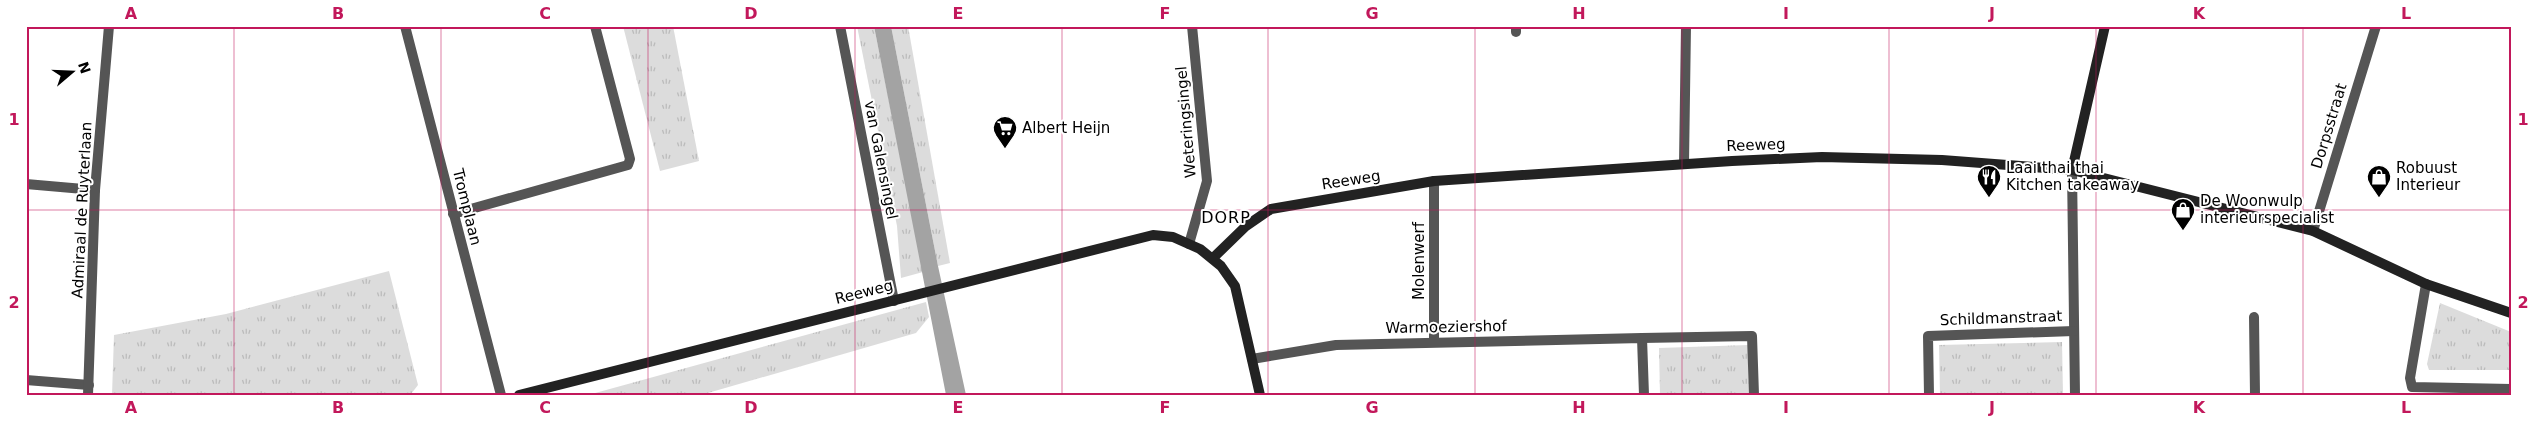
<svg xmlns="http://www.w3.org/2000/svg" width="2537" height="421" viewBox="0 0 2537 421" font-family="'DejaVu Sans',sans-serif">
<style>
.grass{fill:url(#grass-tufts)}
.water{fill:#a3a3a3}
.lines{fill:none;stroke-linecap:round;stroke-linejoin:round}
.street{stroke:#555;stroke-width:10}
.secondary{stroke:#222;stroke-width:10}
.grid{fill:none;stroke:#c2185b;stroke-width:1;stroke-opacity:0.55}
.labels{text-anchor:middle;stroke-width:4;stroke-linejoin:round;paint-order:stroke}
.street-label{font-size:15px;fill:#000;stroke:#fff}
.poi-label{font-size:15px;fill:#000;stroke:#fff;text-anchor:start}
.neighbourhood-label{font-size:16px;letter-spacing:1px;fill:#000;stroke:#fff}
.neatline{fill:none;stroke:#c2185b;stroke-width:2}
.grid-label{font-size:16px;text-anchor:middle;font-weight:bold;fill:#c2185b}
</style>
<defs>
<pattern id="grass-tufts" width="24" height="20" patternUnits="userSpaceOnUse" patternTransform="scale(1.25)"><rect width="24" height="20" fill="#dcdcdc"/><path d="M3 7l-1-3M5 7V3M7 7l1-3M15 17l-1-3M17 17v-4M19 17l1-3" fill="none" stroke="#bbb"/></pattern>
</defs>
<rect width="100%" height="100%" fill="#fff"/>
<g class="grass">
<polygon points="623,26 673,26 699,161 660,171"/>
<polygon points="857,26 874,26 923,272 901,278 897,226"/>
<polygon points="891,26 908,26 950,263 938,266"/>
<polygon points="389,271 418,385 411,394 112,395 114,335 226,314"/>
<polygon points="926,302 929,317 916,333 701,395 588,395"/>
<polygon points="2440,303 2511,332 2511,370 2429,370 2427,364"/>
<polygon points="2062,342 2063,395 1940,395 1939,345"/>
<polygon points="1748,345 1749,395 1660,395 1659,348"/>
</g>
<polygon class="water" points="874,26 891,26 938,266 966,395 946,395"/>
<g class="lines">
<g class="street">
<polyline points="405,26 501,395"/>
<polyline points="840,26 894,301"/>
<polyline points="1516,26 1516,32"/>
<polyline points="1684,163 1686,26"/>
<polyline points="2072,170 2075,395"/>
<polyline points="26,184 95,190"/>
<polyline points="453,214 628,165 630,159 595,26"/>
<polyline points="2313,231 2376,26"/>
<polyline points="1189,244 1207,181 1192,26"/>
<polyline points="2426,284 2410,378 2412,387 2511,389"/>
<polyline points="2254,317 2255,395"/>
<polyline points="1642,338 1752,336 1754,395"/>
<polyline points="1434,342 1434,181"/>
<polyline points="1252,359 1336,345 1642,338 1644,395"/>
<polyline points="26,380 89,385"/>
<polyline points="88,395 95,190 109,26"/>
<polyline points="1929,395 1928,336 2074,331"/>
</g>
<g class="secondary">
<polyline points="2072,170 2105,26"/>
<polyline points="1213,258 1246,226 1271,209 1434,181 1732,161 1822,157 1942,160 2072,170 2313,231 2426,284 2511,313"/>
<polyline points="519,395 1153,235 1173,237 1200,249 1221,266 1235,286 1260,395"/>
</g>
</g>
<path class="grid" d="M234,26v369M441,26v369M648,26v369M855,26v369M1062,26v369M1268,26v369M1475,26v369M1682,26v369M1889,26v369M2096,26v369M2303,26v369M26,210h2485"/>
<defs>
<g id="supermarket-pin" transform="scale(1.25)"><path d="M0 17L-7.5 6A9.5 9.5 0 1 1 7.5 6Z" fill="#000" stroke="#fff"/><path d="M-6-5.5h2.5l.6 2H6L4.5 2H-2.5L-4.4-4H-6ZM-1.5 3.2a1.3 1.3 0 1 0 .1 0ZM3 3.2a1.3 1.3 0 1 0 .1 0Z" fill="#fff"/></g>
<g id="restaurant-pin" transform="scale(1.25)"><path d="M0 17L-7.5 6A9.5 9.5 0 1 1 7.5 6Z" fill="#000" stroke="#fff"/><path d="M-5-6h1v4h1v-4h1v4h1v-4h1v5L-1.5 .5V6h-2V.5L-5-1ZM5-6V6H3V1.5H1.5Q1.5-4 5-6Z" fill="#fff"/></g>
<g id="shop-pin" transform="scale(1.25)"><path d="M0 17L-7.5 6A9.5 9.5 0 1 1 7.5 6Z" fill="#000" stroke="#fff"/><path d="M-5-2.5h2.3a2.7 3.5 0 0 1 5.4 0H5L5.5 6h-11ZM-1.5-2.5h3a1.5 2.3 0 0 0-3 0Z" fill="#fff"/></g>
</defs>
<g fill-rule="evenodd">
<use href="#supermarket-pin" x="1005" y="128"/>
<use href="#restaurant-pin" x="1989" y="177"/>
<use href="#shop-pin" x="2379" y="177"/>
<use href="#shop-pin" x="2183" y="210"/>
</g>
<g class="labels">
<g class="street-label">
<text transform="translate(1186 122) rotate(-95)" y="5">Weteringsingel</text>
<text transform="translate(2329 126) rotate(-73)" y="5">Dorpsstraat</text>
<text transform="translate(1756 145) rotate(-2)" y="5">Reeweg</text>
<text transform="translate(881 160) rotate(79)" y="5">van Galensingel</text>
<text transform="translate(1351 180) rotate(-9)" y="5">Reeweg</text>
<text transform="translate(467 207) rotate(76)" y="5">Tromplaan</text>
<text transform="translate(82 210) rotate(-87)" y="5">Admiraal de Ruyterlaan</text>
<text transform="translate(1419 261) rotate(-90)" y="5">Molenwerf</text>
<text transform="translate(864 292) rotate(-14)" y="5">Reeweg</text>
<text transform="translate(2001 318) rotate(-2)" y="5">Schildmanstraat</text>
<text transform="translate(1446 327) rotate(-1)" y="5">Warmoeziershof</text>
</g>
<g class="poi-label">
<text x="1022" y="133">Albert Heijn</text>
<text x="2006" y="173">Laai thai thai<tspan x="2006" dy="17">Kitchen takeaway</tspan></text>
<text x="2396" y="173">Robuust<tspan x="2396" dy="17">Interieur</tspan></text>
<text x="2200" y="206">De Woonwulp<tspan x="2200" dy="17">interieurspecialist</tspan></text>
</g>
<g class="neighbourhood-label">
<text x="1226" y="223">DORP</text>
</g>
</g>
<rect width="2537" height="421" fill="none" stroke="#ffffff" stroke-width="55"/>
<g transform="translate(72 72) rotate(71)" stroke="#ffffff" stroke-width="4" paint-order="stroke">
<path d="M0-4L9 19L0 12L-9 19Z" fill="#000000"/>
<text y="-8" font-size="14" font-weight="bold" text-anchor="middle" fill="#000000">N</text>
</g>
<rect x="28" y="28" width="2482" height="366" class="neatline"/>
<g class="grid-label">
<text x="131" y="19">A</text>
<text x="338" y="19">B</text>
<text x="545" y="19">C</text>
<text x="751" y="19">D</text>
<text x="958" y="19">E</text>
<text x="1165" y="19">F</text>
<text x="1372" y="19">G</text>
<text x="1579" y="19">H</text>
<text x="1786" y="19">I</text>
<text x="1992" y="19">J</text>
<text x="2199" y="19">K</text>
<text x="2406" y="19">L</text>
<text x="14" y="125">1</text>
<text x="2523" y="125">1</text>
<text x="14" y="308">2</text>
<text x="2523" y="308">2</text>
<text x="131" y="413">A</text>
<text x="338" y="413">B</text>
<text x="545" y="413">C</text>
<text x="751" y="413">D</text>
<text x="958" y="413">E</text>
<text x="1165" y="413">F</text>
<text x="1372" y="413">G</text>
<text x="1579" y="413">H</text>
<text x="1786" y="413">I</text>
<text x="1992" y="413">J</text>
<text x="2199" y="413">K</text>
<text x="2406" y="413">L</text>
</g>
</svg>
